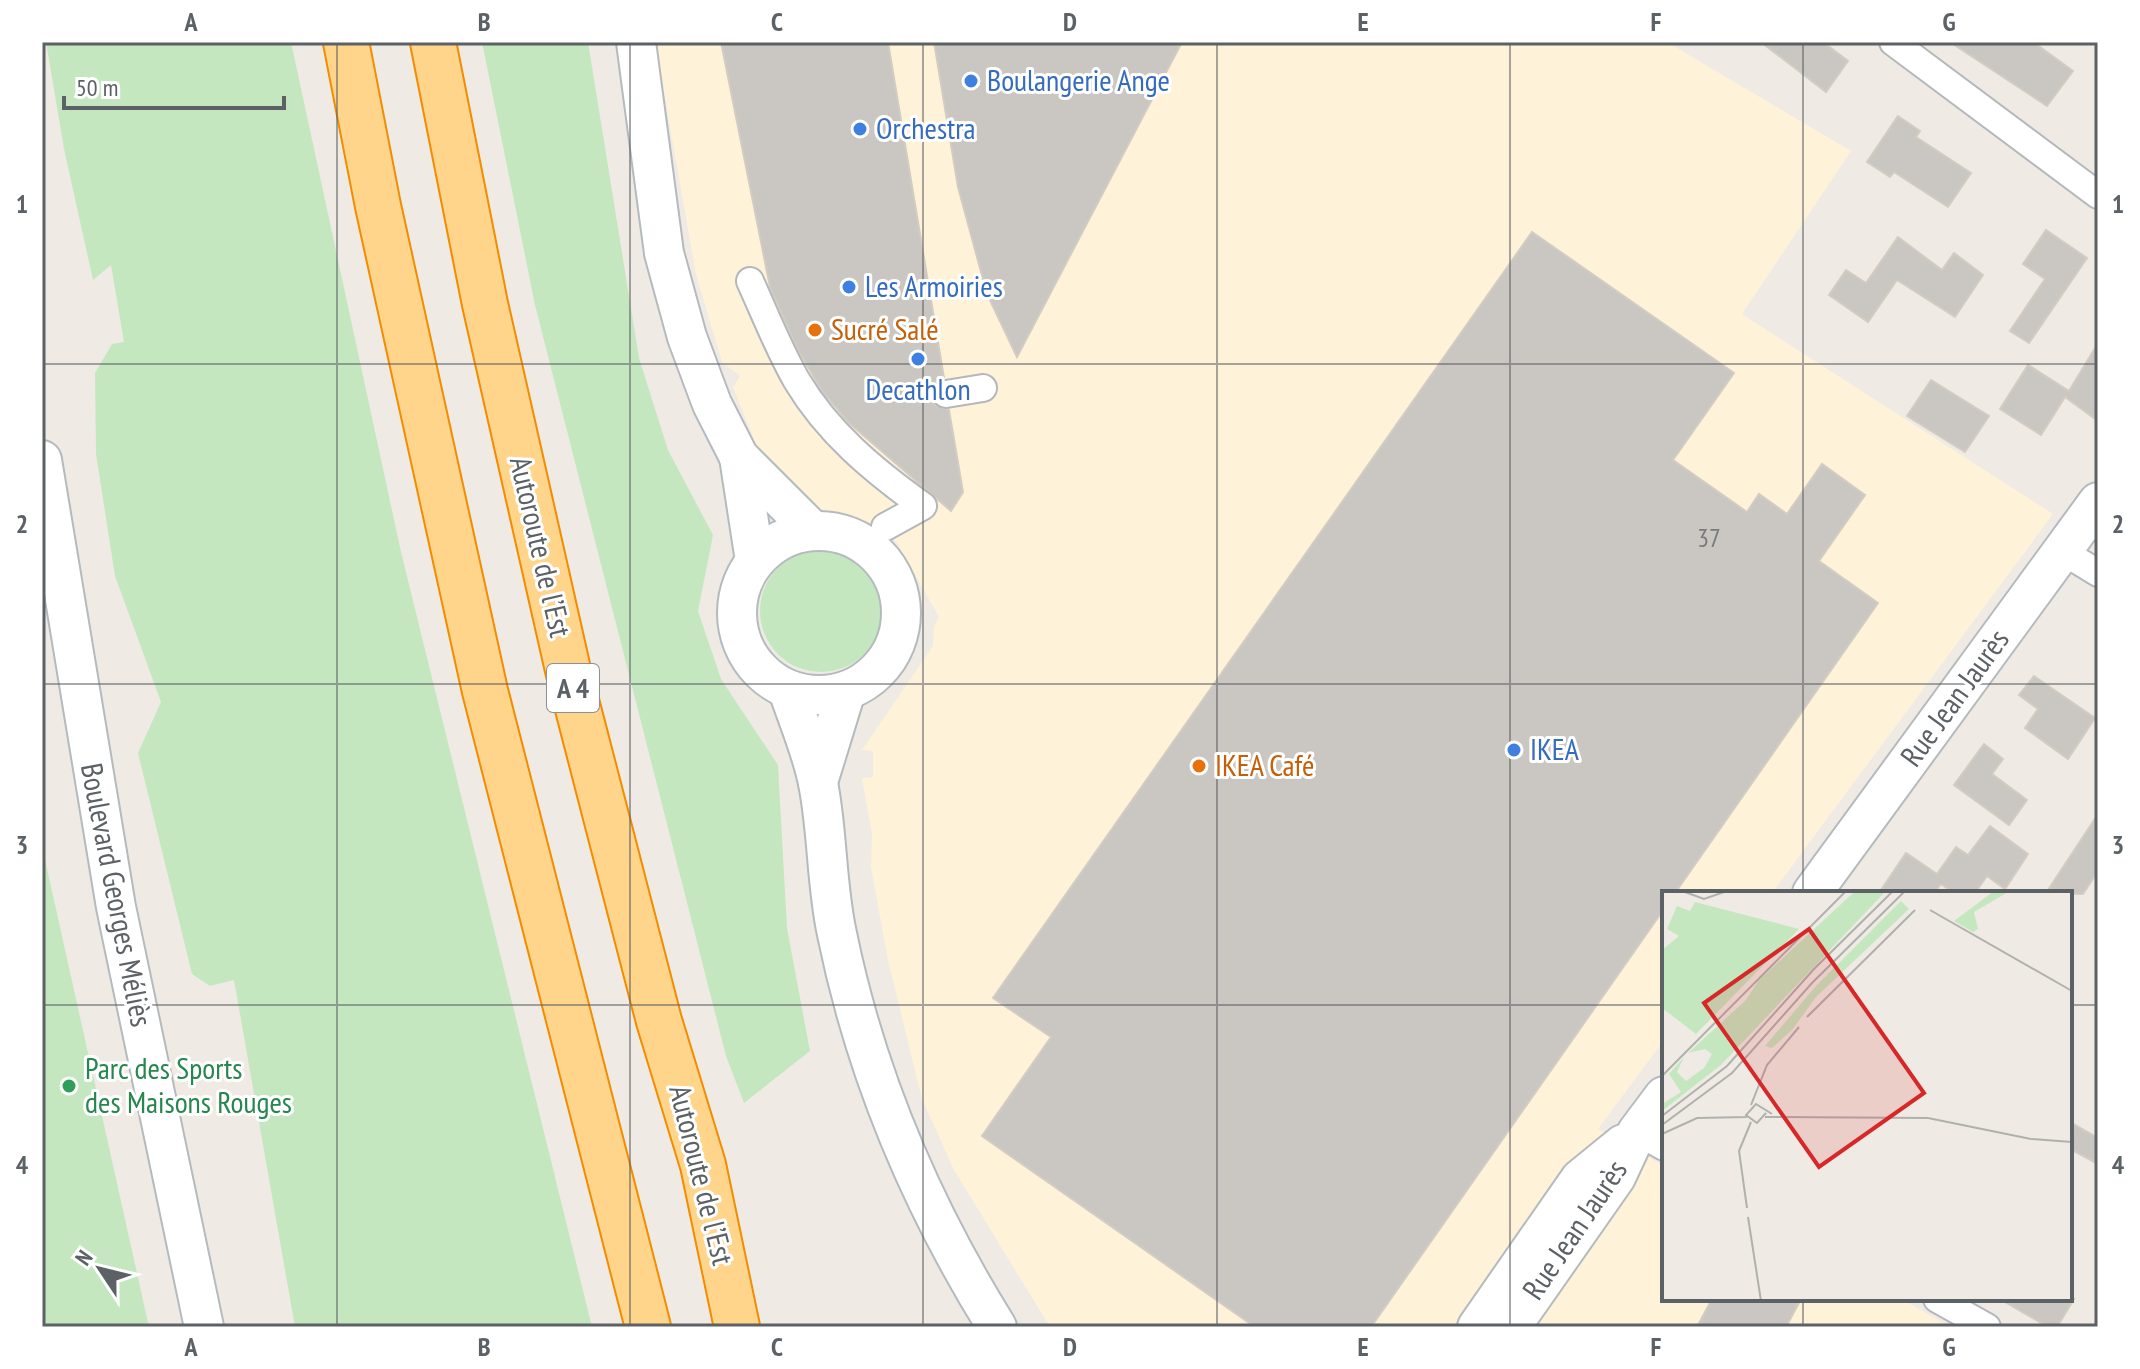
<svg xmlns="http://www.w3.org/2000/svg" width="2140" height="1369" viewBox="0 0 2140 1369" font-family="'PT Sans Narrow',sans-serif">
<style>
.commercial{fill:#fef2d9}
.green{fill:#c4e7c0}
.building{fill:#cac6c1;stroke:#d3ccc2;stroke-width:2}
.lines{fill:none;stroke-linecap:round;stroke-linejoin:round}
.street-casing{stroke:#b4b7bb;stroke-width:30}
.secondary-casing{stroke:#b5babe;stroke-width:42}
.highway-casing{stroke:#f28c00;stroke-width:48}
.street{stroke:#fff;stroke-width:26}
.secondary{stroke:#fff;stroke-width:38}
.highway{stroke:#fed58b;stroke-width:44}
.grid{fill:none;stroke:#5c6165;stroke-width:2;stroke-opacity:0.55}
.shop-dot{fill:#3f7fe0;stroke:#fff;stroke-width:3}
.food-dot{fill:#e8710a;stroke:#fff;stroke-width:3}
.leisure-dot{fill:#2e9e5b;stroke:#fff;stroke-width:3}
.labels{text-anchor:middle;stroke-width:6;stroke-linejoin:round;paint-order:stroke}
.number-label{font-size:26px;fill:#787a7c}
.shield{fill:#fff;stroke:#8d9093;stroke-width:2}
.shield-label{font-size:28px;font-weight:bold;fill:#5c6165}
.shop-label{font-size:30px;fill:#366cbe;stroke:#fff;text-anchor:start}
.food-label{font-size:30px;fill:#c56008;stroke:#fff;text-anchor:start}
.street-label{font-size:30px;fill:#5c6165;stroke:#fff}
.leisure-label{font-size:30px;fill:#27864d;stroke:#fff;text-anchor:start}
.inset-road{fill:none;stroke:#b0b0ad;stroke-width:2}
.view{fill:#d62828;fill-opacity:0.15;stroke:#d62828;stroke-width:4}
.inset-edge{fill:none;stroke:#5c6165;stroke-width:4}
.neatline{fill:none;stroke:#5c6165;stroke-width:3}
.grid-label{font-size:26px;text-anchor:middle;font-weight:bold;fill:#5c6165}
</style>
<rect width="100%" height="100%" fill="#efebe4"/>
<polygon class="commercial" points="655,42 1667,42 1851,151 1742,314 2053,514 1772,893 1664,893 1664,1040 1598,1129 1664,1166 1664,1299 1901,1299 1951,1327 1050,1327 954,1170 922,1099 888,960 871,867 872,834 862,778 873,777 873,751 862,750 933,646 934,626 939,617 896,541 857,519 805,505 766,470 733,387 740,376 722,362 696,274"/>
<g class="green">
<polygon points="46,42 291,42 401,552 592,1327 295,1327 234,980 210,986 192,974 138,753 161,702 115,576 96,454 95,373 112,344 124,342 111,265 93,280 64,149"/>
<polygon points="482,42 588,42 639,358 668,450 713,535 698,611 721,679 778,765 787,928 810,1051 744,1103 726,1056 535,305"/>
<circle cx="821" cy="611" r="61"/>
<polygon points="42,846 149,1327 42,1327"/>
</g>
<g class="building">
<polygon points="721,42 888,42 944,378 935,382 930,396 934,405 949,410 963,492 951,511 849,423 822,391 798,350 770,287"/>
<polygon points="934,42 1182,42 1017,357 987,294 958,187"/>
<polygon points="1761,42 1823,42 1848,61 1826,92"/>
<polygon points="1950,42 2033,42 2073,71 2047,106"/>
<polygon points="1898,116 1920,131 1916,137 1971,173 1948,207 1894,172 1890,177 1867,162"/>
<polygon points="2046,230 2087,258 2029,343 2010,331 2045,279 2023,264"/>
<polygon points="1532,232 1734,373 1673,460 1747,512 1759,494 1787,514 1822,464 1865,495 1819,561 1878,603 1675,893 1664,893 1664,909 1371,1327 1255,1327 982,1136 1051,1037 993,998"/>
<polygon points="1898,237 1942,270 1954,253 1983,275 1955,317 1897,280 1868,322 1829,295 1846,270 1866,283"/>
<polygon points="2098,343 2098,421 2065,397 2041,435 2000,409 2028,365 2069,391"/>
<polygon points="1931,380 1989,416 1965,452 1907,416"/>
<polygon points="2034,676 2095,718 2068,759 2025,728 2038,709 2019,695"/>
<polygon points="1984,744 2003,759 1992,774 2027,800 2009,825 1954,785"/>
<polygon points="2098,814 2098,871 2083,894 2046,893"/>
<polygon points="1990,826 2028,854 2005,889 1987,876 1975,893 1954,893 1941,884 1934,893 1879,893 1906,853 1937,874 1956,847 1968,855"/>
<polygon points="2070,1122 2098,1138 2098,1164 2070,1149"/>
<polygon points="1712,1299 1801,1299 1786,1327 1697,1327"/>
<polygon points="2000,1299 2074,1299 2057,1327 2048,1327"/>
</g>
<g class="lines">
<g class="street-casing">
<g id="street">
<polyline points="1893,42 2098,195"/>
<path d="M750,281c15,33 29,69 47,100 31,52 77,90 126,125l-38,21"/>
<polyline points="946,394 983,388"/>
<polyline points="2062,551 2098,573"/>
<polyline points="1637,1132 1664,1147"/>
<polyline points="1937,1299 1987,1327"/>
</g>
</g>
<g class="secondary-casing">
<g id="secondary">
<polyline points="636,42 664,253 687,337 712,404 739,457 813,531"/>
<polyline points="739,457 755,561"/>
<polyline points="42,460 116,907 204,1327"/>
<circle cx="819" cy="613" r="82"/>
<path d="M788,690c10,30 24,62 30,93 10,50 8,101 19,151 29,142 84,271 160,393"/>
<polyline points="818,782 846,691"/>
<polyline points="1812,893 2098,502"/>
<polyline points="1477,1327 1580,1179 1623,1144"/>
<polyline points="1511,1327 1616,1177 1637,1132 1664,1096"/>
</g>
</g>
<g class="highway-casing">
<g id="highway">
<polyline points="346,42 378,206 485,691 648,1327"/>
<polyline points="433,42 485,304 568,670 659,1021 703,1165 737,1327"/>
</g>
</g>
<use href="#street" class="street"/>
<use href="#secondary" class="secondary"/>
<use href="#highway" class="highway"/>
</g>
<path class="grid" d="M337,42v1285M630,42v1285M923,42v1285M1217,42v1285M1510,42v1285M1803,42v851M42,364h2056M42,684h2056M42,1005h1622M2070,1005h28M1803,1299v28"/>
<g class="shop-dot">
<circle cx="971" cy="81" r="8"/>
<circle cx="860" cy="129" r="8"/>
<circle cx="849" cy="287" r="8"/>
<circle cx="918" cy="359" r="8"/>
<circle cx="1514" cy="750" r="8"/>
</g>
<g class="food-dot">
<circle cx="815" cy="330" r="8"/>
<circle cx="1199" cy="766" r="8"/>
</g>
<circle class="leisure-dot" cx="69" cy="1086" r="8"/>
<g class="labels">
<g class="number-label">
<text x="1709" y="547">37</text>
</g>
<rect class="shield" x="547" y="664" width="52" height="48" rx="6"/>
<g class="shield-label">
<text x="573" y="698">A 4</text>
</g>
<g class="shop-label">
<text x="987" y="91">Boulangerie Ange</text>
<text x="876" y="139">Orchestra</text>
<text x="865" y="297">Les Armoiries</text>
<text x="918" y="400" text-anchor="middle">Decathlon</text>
<text x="1530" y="760">IKEA</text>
</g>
<g class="food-label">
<text x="831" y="340">Sucré Salé</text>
<text x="1215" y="776">IKEA Café</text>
</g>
<g class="street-label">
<text transform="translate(540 547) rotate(77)" y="10">Autoroute de l’Est</text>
<text transform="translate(1955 698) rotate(-54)" y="10">Rue Jean Jaurès</text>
<text transform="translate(116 895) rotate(79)" y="10">Boulevard Georges Méliès</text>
<text transform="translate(701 1175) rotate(76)" y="10">Autoroute de l’Est</text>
<text transform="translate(1575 1230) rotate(-56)" y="10">Rue Jean Jaurès</text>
</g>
<g class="leisure-label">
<text x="85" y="1079">Parc des Sports<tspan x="85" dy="34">des Maisons Rouges</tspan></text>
</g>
</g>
<g transform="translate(1662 891)">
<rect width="410" height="410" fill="#efebe4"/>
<path d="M332,0h16l-36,21 4,17 -5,3 -19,-11zM223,1l-164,173 -59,46v-7l19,-12 -12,-18 15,-17 -7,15 9,9 18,-13 8,-14 -7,-5 -17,4 58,-53 13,-20 94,-87zM239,10l8,8 -93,88 -24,33 -20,18 -7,-2 50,-59zM33,11l104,27 -103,105 -34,-26v-58l17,-14 -12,-7 10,-23 13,5z" fill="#c4e7c0"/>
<path class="inset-road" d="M20,0l22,8 23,-8M268,19l142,81M145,126l108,-107M0,185l184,-185M89,214l16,-40 32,-38M104,222l-9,10 -11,-8 10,-11 16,10M0,225l65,-50 87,-97 79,-78M103,226l163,1 103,21 41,3M0,234l70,-52 80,-90 93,-92M0,243l35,-16 50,-1M85,317l-8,-57 12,-29M86,326l13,84"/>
<path class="view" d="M147,38l115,164 -105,74 -115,-164z"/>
<rect width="410" height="410" class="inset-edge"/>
</g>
<rect width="2140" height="1369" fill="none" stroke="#ffffff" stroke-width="88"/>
<g transform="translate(100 1269) rotate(305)" stroke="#ffffff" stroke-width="6" paint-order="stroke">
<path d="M0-6L14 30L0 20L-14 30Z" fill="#5c6165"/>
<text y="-12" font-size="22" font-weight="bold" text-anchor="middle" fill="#5c6165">N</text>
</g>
<path d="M64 96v12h220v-12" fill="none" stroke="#5c6165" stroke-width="4"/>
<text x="76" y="96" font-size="24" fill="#5c6165" stroke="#ffffff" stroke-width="6" paint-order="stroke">50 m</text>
<rect x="44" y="44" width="2052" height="1281" class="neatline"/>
<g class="grid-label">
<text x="191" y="31">A</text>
<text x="484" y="31">B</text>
<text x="777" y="31">C</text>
<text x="1070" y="31">D</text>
<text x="1363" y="31">E</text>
<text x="1656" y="31">F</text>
<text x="1949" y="31">G</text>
<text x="22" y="213">1</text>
<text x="2118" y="213">1</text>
<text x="22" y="533">2</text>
<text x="2118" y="533">2</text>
<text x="22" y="854">3</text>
<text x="2118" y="854">3</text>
<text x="22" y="1174">4</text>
<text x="2118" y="1174">4</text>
<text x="191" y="1356">A</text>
<text x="484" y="1356">B</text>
<text x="777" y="1356">C</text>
<text x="1070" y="1356">D</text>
<text x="1363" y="1356">E</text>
<text x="1656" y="1356">F</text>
<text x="1949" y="1356">G</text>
</g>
</svg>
